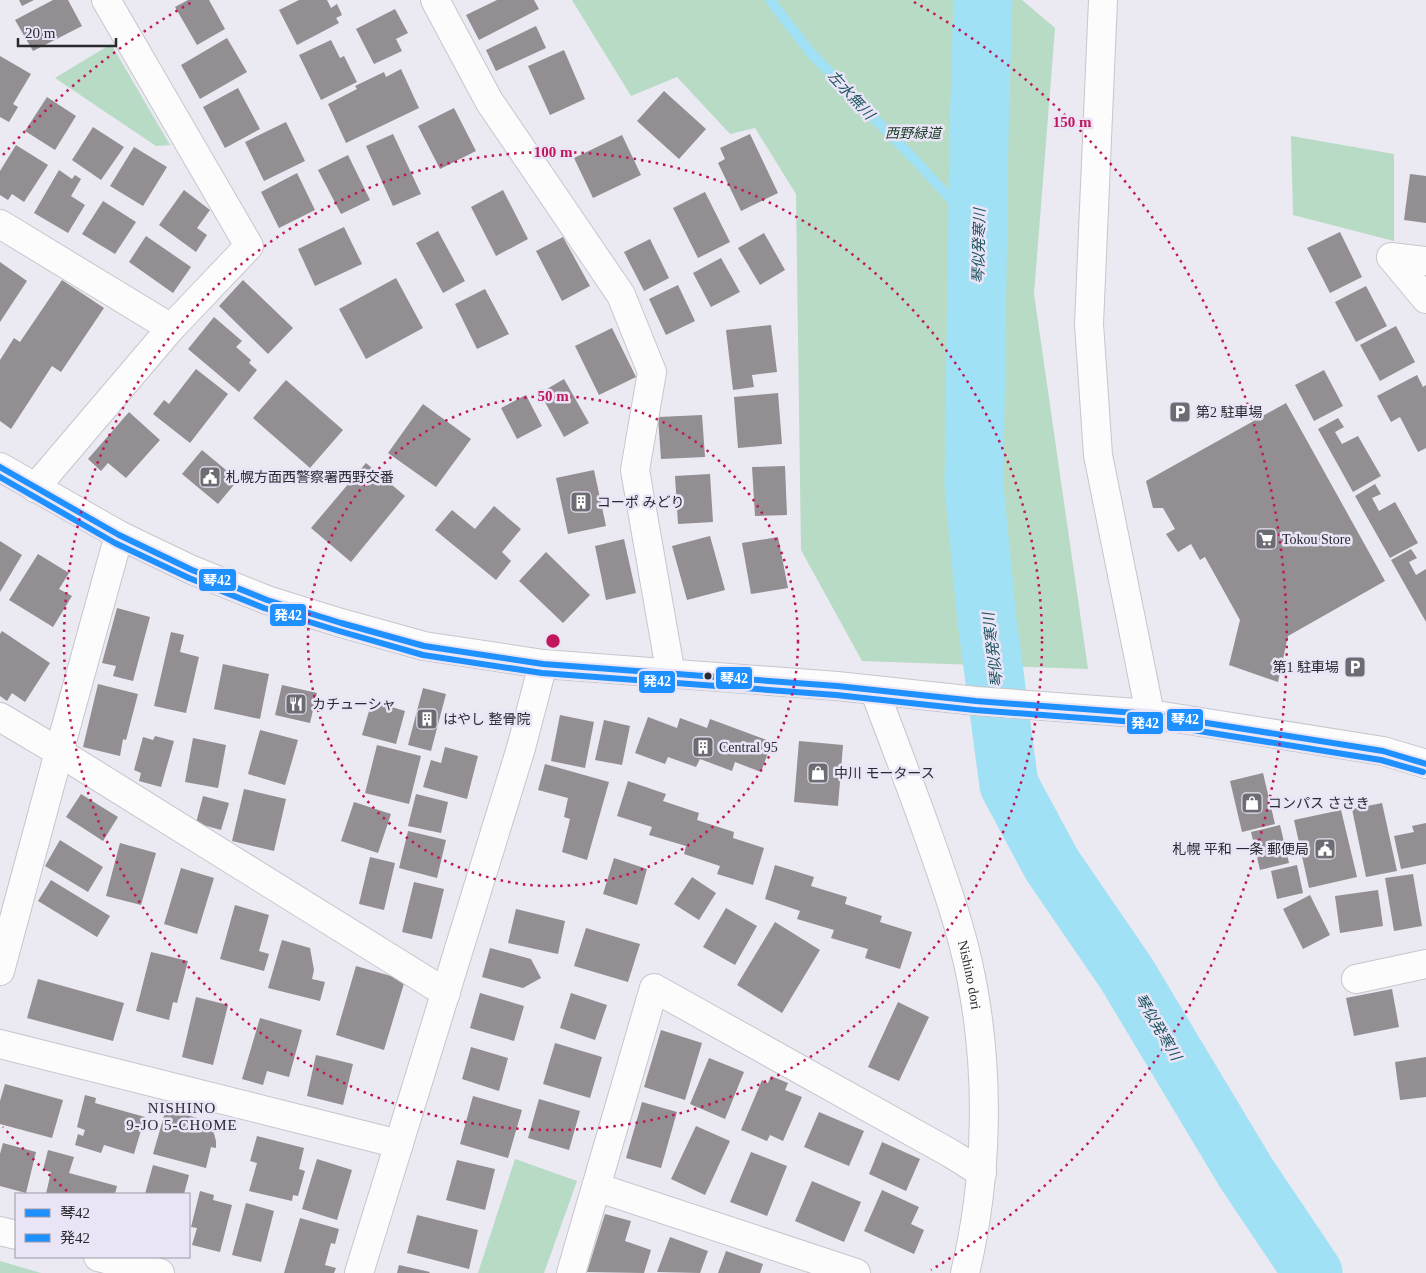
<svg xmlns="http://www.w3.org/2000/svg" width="1426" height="1273" viewBox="0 0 1426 1273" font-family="'Times New Roman','Noto Sans JP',serif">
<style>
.green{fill:#b7dbc4}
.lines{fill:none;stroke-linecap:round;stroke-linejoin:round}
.stream{stroke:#a1e1f5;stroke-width:10}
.river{stroke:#a1e1f5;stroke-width:59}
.building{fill:#928e92}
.street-casing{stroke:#c7c6cc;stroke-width:30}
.secondary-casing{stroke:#c7c6cc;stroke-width:30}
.street{stroke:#fcfcfd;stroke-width:28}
.secondary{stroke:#fcfcfd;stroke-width:28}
.bus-1-casing{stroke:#e9e5f6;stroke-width:10}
.bus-2-casing{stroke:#e9e5f6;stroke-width:10}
.bus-1{stroke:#1e90ff;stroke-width:6}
.bus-2{stroke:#1e90ff;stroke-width:6}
.ring{fill:none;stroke:#c2185b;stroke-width:2.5;stroke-dasharray:2.5 5}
.bus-dot{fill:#2a292f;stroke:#e9e5f6;stroke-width:2}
.labels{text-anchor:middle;stroke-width:5;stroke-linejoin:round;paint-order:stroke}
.park-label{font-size:14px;font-style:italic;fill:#1a3d25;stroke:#e9e5f6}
.poi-label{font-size:14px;fill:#2a292f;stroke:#e9e5f6;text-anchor:start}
.street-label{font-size:14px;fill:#2a292f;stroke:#e9e5f6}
.water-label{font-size:15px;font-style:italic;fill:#205562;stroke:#e9e5f6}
.neighbourhood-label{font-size:15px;letter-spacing:1px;fill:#2a292f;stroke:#e9e5f6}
.centre{fill:#c2185b;stroke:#e9e5f6;stroke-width:2.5}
.ring-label{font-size:15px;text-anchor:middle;font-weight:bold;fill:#c2185b;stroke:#e9e5f6;stroke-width:5;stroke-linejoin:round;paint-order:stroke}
.line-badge{stroke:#e9e5f6;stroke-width:2}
.badge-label{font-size:14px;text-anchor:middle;font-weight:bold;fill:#fff}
</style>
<rect width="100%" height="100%" fill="#ebe9f2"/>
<g class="green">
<polygon points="572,0 1022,0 1055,28 1034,294 1088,669 862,661 801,550 796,194 755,128 730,134 677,77 631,96"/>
<polygon points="111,44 170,145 156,146 55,78"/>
<polygon points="1291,136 1394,154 1394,241 1293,215"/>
<polygon points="515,1159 577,1181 544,1273 478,1273"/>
<polygon points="0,1261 41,1273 0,1273"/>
</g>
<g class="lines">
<polyline class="stream" points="770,0 810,52 916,161 978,229"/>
<polyline class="river" points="983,0 979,133 974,486 987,621 1009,785 1052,865 1126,973 1246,1173 1313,1273"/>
</g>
<g class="building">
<polygon points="19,0 34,0 22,6"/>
<polygon points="53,0 68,0 82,26 33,51 15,20"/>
<polygon points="188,0 209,0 225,29 197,45 175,7"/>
<polygon points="299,0 327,0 331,8 337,4 342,15 336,18 339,23 297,45 279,10"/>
<polygon points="497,0 534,0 539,9 479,40 466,15"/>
<polygon points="395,9 408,33 396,39 402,51 374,64 356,29"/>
<polygon points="536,26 546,48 496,71 486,50"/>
<polygon points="227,38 247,72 200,99 181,65"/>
<polygon points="331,40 340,58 344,56 357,82 321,100 299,55"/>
<polygon points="564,50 585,99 550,115 528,66"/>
<polygon points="0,56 31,74 13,104 18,107 9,122 0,117"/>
<polygon points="401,69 419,108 346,143 328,104 357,89 355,86 384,72 386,77"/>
<polygon points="238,88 260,129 225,148 203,107"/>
<polygon points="664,91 706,129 679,159 637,121"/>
<polygon points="47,97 76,116 55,150 25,131"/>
<polygon points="454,108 476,151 440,169 418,126"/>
<polygon points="286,122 305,161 264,181 245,142"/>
<polygon points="93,127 124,147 101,180 72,160"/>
<polygon points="393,134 421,194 393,206 366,146"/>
<polygon points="750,134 778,193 741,211 718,163 725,159 720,148"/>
<polygon points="622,135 641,175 593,198 574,158"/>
<polygon points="16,145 48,165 24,202 12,194 8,200 0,195 0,171"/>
<polygon points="134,147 167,167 143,206 110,186"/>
<polygon points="348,155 370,200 341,214 318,170"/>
<polygon points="59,170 72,179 75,175 81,179 71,196 85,205 68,233 34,213"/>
<polygon points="297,173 315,210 279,228 261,192"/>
<polygon points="1410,174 1426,176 1426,223 1404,220"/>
<polygon points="184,190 210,210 197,228 207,235 196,252 159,225"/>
<polygon points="503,190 528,239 496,256 471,207"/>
<polygon points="705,192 730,242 698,258 673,208"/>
<polygon points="103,201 136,222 115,254 82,234"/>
<polygon points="344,227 362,264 315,286 298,249"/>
<polygon points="438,231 465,281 443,293 416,243"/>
<polygon points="1340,232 1362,277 1330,293 1307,248"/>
<polygon points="764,233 785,270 760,285 738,248"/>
<polygon points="146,236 191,267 173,293 129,262"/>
<polygon points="563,237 590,286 562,301 536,251"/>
<polygon points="650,239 669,278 644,291 624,252"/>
<polygon points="721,258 740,292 711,307 693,273"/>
<polygon points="0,262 27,281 0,322"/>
<polygon points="396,278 423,328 366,359 339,309"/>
<polygon points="62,280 104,308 61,372 52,366 11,429 0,421 0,360 14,338 20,342"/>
<polygon points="243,280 293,328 268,354 219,306"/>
<polygon points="678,285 695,321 666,335 649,299"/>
<polygon points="1366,286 1387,326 1356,342 1335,302"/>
<polygon points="485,289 509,334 477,349 455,304"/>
<polygon points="214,317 242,341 236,347 251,360 249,363 257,370 239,392 188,349"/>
<polygon points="771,325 777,372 752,375 754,387 733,390 726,330"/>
<polygon points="1396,326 1415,362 1380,381 1360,345"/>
<polygon points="612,328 636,377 599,395 575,346"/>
<polygon points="196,369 228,394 190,443 153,414 164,400 169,404"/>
<polygon points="1324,370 1343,406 1314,421 1295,385"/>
<polygon points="1417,375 1423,387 1426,385 1426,448 1418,452 1400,417 1391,422 1377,396"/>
<polygon points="564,379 589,423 564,437 540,393"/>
<polygon points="286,380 343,430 310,468 253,418"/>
<polygon points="778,393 782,444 738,448 734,397"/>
<polygon points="526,395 542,426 517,439 501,408"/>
<polygon points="1286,403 1385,581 1288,636 1278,682 1229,665 1240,620 1205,557 1200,560 1191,544 1178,552 1166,534 1175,529 1163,508 1153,508 1146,481"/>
<polygon points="423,404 471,439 436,487 388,453"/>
<polygon points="129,412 160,440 126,478 108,463 101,471 88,459"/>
<polygon points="702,415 705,457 661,459 658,417"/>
<polygon points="1338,418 1344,427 1335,432 1342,444 1358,436 1381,476 1353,492 1318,429"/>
<polygon points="202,450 238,480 218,504 182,474"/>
<polygon points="366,463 405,496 351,562 311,528"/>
<polygon points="785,466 787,515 755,516 752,467"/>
<polygon points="594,470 606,526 568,534 556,478"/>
<polygon points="710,474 713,522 678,524 675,476"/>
<polygon points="1375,484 1381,494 1372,498 1379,511 1395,502 1418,543 1390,558 1355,496"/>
<polygon points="494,506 521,529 502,552 511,561 496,580 435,530 452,510 475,529"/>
<polygon points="710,536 725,590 687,600 672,546"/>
<polygon points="778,537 788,588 751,594 742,543"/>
<polygon points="624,539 636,593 606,600 595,546"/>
<polygon points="0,541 22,555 0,592"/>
<polygon points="1411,549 1417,558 1409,562 1416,575 1426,569 1426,622 1391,560"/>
<polygon points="546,552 590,595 563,623 519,581"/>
<polygon points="38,554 69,573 59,589 72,596 53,627 9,600"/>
<polygon points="117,608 150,617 133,681 113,676 116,666 102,663"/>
<polygon points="2,631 50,663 25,702 12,693 7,701 0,696 0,634"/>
<polygon points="171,632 184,635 180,652 199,657 186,713 154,706"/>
<polygon points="223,664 269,674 260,719 214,709"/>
<polygon points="98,684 138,694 126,740 123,739 120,756 83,747"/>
<polygon points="282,685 317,693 310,723 275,715"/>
<polygon points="423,688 446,694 431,751 408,745"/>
<polygon points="372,701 405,711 396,744 362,735"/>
<polygon points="560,715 594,722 585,768 551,761"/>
<polygon points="648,717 677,728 680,718 707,728 710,719 772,742 761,772 735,762 732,771 700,759 696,767 668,757 665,764 635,753"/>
<polygon points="604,720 630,726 622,765 595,760"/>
<polygon points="260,730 298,740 285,785 248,774"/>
<polygon points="155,736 174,741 161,787 139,781 141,773 134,770 143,737 153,740"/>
<polygon points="193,738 226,745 218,788 185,782"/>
<polygon points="799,741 843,745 838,806 794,802"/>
<polygon points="377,745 421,756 409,804 365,793"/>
<polygon points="445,747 478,756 467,799 423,787 431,760 441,763"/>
<polygon points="545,764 609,782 587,860 562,852 570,819 564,817 568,798 538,790"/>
<polygon points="1263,773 1275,824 1242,832 1230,781"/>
<polygon points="628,781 666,794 663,801 699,813 697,820 734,832 733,838 764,848 753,885 717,874 720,866 684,854 686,846 649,835 652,827 617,816"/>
<polygon points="244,789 286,799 274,851 232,841"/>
<polygon points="81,794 118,817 103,841 66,817"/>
<polygon points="416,794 448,802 441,833 408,826"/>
<polygon points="203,796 229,803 221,830 196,823"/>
<polygon points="354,802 391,814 378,853 341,841"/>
<polygon points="1382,803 1397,871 1366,877 1352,809"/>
<polygon points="1341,810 1357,877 1309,888 1294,820"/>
<polygon points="1426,823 1426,864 1401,869 1394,836 1414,832 1412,826"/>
<polygon points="1280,825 1289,863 1260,870 1251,832"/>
<polygon points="408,831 446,840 437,878 399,868"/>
<polygon points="60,840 103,867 88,892 45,866"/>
<polygon points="120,843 156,853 141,905 106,896"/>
<polygon points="370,857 395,863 384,910 359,904"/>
<polygon points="614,858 647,869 637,905 603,894"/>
<polygon points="775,865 814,877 811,886 847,897 845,904 882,916 880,922 912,932 900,969 865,958 868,949 831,938 834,930 797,919 800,911 765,899"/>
<polygon points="1297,865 1303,893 1277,899 1271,871"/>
<polygon points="181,868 214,878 197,934 164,924"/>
<polygon points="1413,874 1422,926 1394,931 1385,878"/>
<polygon points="692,877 716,893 699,920 674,904"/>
<polygon points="51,880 110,916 97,937 38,901"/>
<polygon points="414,882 444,889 432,939 402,932"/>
<polygon points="1378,890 1383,926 1340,933 1335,896"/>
<polygon points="1310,895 1330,935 1303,949 1283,909"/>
<polygon points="235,905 269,915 259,951 269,954 264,971 220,959"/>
<polygon points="726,908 757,926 735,965 703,947"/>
<polygon points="516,909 565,921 558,954 508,943"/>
<polygon points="775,922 820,950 782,1013 737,985"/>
<polygon points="586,928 640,944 628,982 574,966"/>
<polygon points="282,940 310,948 314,970 312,979 325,982 320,1001 268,988"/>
<polygon points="490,948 531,959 541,978 523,988 482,977"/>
<polygon points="151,952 188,961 177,1003 173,1002 169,1020 136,1011"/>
<polygon points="356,966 405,980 384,1050 336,1035"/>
<polygon points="38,979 124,1003 113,1041 27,1018"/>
<polygon points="1392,989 1399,1027 1354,1036 1346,998"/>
<polygon points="480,993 524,1006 514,1041 470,1028"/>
<polygon points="571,993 607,1005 595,1040 560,1028"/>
<polygon points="196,997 228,1005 213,1065 182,1057"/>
<polygon points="898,1002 929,1017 899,1081 868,1067"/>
<polygon points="260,1018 302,1030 289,1077 267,1071 263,1085 242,1079"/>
<polygon points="661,1030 702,1043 685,1100 644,1087"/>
<polygon points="555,1043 602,1057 590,1098 543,1084"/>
<polygon points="471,1047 508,1058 499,1091 462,1079"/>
<polygon points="316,1055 353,1064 343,1105 307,1096"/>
<polygon points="1426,1057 1426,1097 1400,1100 1395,1062"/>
<polygon points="709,1058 744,1072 725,1119 690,1104"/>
<polygon points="771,1076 788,1083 785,1090 802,1097 783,1141 770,1135 767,1141 741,1130 762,1080 768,1083"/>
<polygon points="5,1084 63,1100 52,1138 0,1124 0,1101"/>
<polygon points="85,1095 96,1098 95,1103 145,1117 134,1154 104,1145 101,1153 75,1145 78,1134 83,1136 85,1130 77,1127"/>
<polygon points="473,1096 522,1110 508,1158 460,1144"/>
<polygon points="539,1099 580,1111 569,1150 528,1138"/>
<polygon points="642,1102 677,1112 661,1168 626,1158"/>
<polygon points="166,1109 201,1119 208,1123 213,1130 216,1141 216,1148 211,1147 206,1168 153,1154"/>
<polygon points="819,1112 864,1131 849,1166 804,1147"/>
<polygon points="696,1126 730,1141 705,1195 671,1179"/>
<polygon points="257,1136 304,1148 299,1169 305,1171 298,1196 293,1195 292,1201 249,1191 257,1163 250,1161"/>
<polygon points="882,1142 920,1159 906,1191 869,1174"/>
<polygon points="3,1143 36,1152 26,1193 0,1186 0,1154"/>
<polygon points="48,1150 74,1157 69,1173 117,1186 115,1194 46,1194 51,1172 43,1170"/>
<polygon points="751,1152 787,1166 767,1216 730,1202"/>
<polygon points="317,1159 352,1170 337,1220 302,1209"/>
<polygon points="457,1160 495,1169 485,1210 446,1200"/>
<polygon points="153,1165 189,1175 184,1194 145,1194"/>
<polygon points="812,1181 861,1202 844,1242 795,1221"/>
<polygon points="882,1190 919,1207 911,1224 924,1230 914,1254 864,1231"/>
<polygon points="200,1191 214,1195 213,1200 232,1205 220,1252 192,1245 197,1228 191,1227"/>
<polygon points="246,1203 274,1211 261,1262 232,1255"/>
<polygon points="605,1214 631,1221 625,1241 651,1250 644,1273 587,1272"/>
<polygon points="417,1215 478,1230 469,1269 407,1253"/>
<polygon points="300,1218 339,1229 335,1244 331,1243 325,1265 336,1268 334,1273 284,1273"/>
<polygon points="670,1237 708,1251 700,1273 657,1272"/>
<polygon points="726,1251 763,1264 760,1273 718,1273"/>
<polygon points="399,1265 430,1272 429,1273 397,1273"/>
</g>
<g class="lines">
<g class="street-casing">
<g id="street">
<polyline points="435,0 489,101 621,295 652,372 635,470 671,675"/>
<polyline points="1103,0 1089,324 1098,455 1150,714"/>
<polyline points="0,224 171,328"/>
<polyline points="1426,261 1391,257 1426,299"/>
<polyline points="35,488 171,328 249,246 106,0"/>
<polyline points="0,717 59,752 446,993"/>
<polyline points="0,971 59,752 119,535"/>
<polyline points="1356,979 1426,964"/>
<polyline points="0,1044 399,1144"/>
<polyline points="596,1187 856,1273"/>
<polyline points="0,1231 16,1235"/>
<polyline points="98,1257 160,1273"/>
<polyline points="359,1273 521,748 543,664"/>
<polyline points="571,1273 654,988 950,1153 982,1173"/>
</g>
</g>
<g class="secondary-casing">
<g id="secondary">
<polyline points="0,467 119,535 192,570 267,600 341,623 424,646 543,664 837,686 976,701 1150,714 1383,751 1426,764"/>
<path id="s1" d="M874,690c18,46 35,92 52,139 17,48 35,97 45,148 19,96 17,200 -6,296"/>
</g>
</g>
<use href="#street" class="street"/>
<use href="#secondary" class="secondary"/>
<g class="bus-1-casing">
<polyline id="bus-1" points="0,467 119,535 192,570 267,600 341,623 424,646 543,664 837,686 976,701 1150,714 1383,751 1426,764"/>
</g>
<g class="bus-2-casing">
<polyline id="bus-2" points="0,477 115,543 189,578 264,608 339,631 423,655 542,673 836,695 975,710 1149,723 1381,760 1423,772"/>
</g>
<use href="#bus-1" class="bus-1"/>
<use href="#bus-2" class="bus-2"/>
</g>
<g class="ring">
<circle cx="553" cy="641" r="245"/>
<circle cx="553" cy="641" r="489"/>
<path d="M67 1191A734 734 0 0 1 3 1127M3 155A734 734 0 0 1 192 2M914 2A734 734 0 0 1 931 1270"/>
</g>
<defs>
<g id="parking-square" transform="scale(1.125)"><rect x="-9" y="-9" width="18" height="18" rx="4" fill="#6e6c73" stroke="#e9e5f6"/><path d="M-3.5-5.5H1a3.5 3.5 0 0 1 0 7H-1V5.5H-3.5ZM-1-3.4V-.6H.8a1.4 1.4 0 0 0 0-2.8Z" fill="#fff"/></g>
<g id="civic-square" transform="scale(1.125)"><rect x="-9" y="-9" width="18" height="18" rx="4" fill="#6e6c73" stroke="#e9e5f6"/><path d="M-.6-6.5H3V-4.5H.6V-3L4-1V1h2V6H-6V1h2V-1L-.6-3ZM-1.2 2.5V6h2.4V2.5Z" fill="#fff"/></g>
<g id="building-square" transform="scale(1.125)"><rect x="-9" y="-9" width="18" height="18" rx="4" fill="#6e6c73" stroke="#e9e5f6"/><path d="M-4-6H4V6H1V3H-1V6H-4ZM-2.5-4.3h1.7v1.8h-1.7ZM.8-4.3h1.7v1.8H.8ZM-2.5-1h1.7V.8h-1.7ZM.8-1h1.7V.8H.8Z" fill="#fff"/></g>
<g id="supermarket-square" transform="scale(1.125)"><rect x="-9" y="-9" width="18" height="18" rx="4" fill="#6e6c73" stroke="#e9e5f6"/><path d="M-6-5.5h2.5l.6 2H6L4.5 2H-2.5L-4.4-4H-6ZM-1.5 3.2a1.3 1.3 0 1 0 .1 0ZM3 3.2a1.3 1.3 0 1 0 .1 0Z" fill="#fff"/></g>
<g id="restaurant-square" transform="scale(1.125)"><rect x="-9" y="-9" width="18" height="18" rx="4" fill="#6e6c73" stroke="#e9e5f6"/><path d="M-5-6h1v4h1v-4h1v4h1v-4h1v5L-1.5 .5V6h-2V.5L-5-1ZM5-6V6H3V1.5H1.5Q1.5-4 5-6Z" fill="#fff"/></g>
<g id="shop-square" transform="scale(1.125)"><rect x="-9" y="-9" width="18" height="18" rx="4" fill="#6e6c73" stroke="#e9e5f6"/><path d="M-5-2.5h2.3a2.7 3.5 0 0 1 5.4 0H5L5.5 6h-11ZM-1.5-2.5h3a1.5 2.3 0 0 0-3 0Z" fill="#fff"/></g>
</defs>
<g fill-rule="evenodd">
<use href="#parking-square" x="1180" y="412"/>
<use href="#civic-square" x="210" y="477"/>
<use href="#building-square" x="581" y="502"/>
<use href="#supermarket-square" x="1266" y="539"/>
<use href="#parking-square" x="1355" y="667"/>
<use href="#restaurant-square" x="296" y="704"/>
<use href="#building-square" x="427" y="719"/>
<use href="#building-square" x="703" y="747"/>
<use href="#shop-square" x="818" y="773"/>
<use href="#shop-square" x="1252" y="803"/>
<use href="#civic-square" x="1325" y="849"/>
</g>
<circle class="bus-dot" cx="708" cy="676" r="4.5"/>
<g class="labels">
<g class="park-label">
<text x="913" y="138">西野緑道</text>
</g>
<g class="poi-label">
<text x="1196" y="417">第2 駐車場</text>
<text x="226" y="482">札幌方面西警察署西野交番</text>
<text x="597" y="507">コーポ みどり</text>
<text x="1282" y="544">Tokou Store</text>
<text x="1339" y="672" text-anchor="end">第1 駐車場</text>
<text x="312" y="709">カチューシャ</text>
<text x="443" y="724">はやし 整骨院</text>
<text x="719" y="752">Central 95</text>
<text x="834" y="778">中川 モータース</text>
<text x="1268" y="808">コンパス ささき</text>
<text x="1309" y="854" text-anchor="end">札幌 平和 一条 郵便局</text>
</g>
<g class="street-label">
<text dy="5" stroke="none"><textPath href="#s1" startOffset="301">Nishino dori</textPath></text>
</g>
<g class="water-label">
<text transform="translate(851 95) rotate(47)" y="5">左水無川</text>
<text transform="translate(979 246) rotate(-89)" y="5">琴似発寒川</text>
<text transform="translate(993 650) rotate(-97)" y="5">琴似発寒川</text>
<text transform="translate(1158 1027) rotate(59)" y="5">琴似発寒川</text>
</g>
<g class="neighbourhood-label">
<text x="182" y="1113">NISHINO<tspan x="182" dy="17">9-JO 5-CHOME</tspan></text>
</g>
</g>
<circle cx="553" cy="641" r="8" class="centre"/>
<g class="ring-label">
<text x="1072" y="127">150 m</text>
<text x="553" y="157">100 m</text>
<text x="553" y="401">50 m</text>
</g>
<g class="line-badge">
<rect x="198" y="568" width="39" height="24" rx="5" fill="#1e90ff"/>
<rect x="269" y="603" width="38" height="24" rx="5" fill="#1e90ff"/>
<rect x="715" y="666" width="38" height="24" rx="5" fill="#1e90ff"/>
<rect x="638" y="670" width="38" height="24" rx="5" fill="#1e90ff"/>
<rect x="1166" y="708" width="38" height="24" rx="5" fill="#1e90ff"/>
<rect x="1126" y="711" width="38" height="24" rx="5" fill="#1e90ff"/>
</g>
<g class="badge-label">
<text x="217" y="585">琴42</text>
<text x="288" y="620">発42</text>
<text x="734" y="683">琴42</text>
<text x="657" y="686">発42</text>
<text x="1185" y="724">琴42</text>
<text x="1145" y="728">発42</text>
</g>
<rect x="15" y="1193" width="175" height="65" fill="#e9e5f6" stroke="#9d9aa6"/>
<rect x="25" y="1209" width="25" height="8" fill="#1e90ff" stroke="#9d9aa6"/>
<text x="60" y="1218" font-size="15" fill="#2a292f">琴42</text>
<rect x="25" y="1234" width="25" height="8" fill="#1e90ff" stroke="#9d9aa6"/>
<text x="60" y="1243" font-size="15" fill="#2a292f">発42</text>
<path d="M18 38v8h98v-8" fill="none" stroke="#2a292f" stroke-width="2.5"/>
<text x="25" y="38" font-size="15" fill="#2a292f" stroke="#e9e5f6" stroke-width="4" paint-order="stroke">20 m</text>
</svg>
